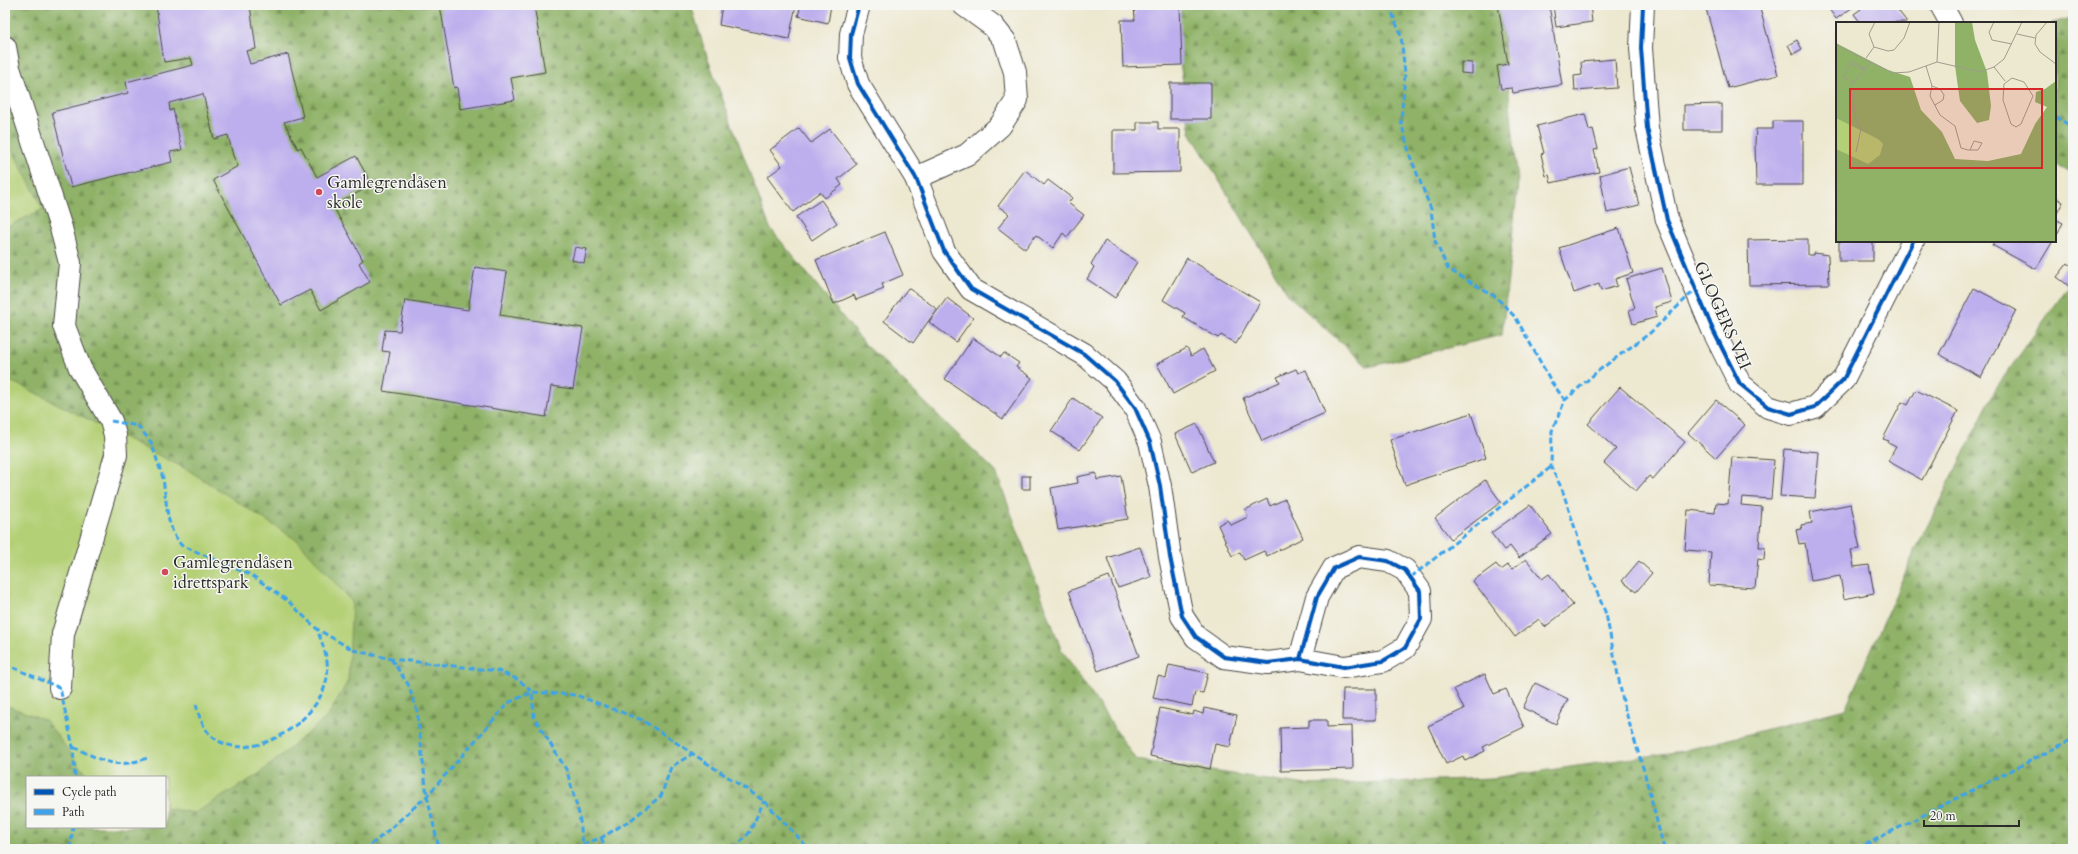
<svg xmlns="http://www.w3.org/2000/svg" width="2078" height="854" viewBox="0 0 2078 854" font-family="Cardo,serif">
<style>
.forest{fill:url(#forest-firs);stroke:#5d6e49;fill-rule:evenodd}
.garden{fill:#b4d076;stroke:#707e50}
.building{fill:#bdafed}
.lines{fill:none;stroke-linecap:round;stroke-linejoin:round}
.minor-casing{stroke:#484744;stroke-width:24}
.minor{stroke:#fff;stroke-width:22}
.quiet{stroke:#3ea3eb;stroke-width:3;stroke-dasharray:6 3;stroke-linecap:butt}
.cycleway-casing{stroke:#f6f6f2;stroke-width:6}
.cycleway{stroke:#0057b8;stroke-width:4}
.poi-dot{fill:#d1495b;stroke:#f6f6f2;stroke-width:1.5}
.labels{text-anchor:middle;stroke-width:3;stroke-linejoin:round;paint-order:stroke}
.poi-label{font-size:17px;fill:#2b2b2b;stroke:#f6f6f2;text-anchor:start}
.street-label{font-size:17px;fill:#2b2b2b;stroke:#f6f6f2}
.inset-road{fill:none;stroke:#9f9c8e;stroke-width:1}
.view{fill:#d62828;fill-opacity:0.15;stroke:#d62828;stroke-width:2}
.inset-edge{fill:none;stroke:#2b2b2b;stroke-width:2}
</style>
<defs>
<pattern id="forest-firs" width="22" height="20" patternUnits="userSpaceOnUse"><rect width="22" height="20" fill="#8fb267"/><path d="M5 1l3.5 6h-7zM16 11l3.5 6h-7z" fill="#759155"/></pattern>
</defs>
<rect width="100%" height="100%" fill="#f6f6f2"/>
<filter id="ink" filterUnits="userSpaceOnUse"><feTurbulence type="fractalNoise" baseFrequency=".025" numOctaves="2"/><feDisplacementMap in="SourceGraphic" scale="8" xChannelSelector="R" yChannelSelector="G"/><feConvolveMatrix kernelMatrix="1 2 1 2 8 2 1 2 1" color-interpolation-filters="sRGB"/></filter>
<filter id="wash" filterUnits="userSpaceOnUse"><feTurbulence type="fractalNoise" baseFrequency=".012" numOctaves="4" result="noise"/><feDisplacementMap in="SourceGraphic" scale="16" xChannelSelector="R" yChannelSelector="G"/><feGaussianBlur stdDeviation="0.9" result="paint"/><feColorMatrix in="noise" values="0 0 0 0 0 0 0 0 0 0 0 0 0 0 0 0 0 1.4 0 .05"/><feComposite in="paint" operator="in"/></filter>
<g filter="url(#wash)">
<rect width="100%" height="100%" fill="#ede8d0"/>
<g class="forest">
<path d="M5,5h686l14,46 65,177 94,115 132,129 65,177 75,111 171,25 186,-7 190,-27 162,-42 69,-156 82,-165 77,-108v569h-2068zM27,777h138v50h-138z"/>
<polygon points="1172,5 1500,5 1518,183 1502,335 1368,367 1288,295 1190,132"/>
<polygon points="2073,18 2073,173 2055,165 2055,23 2052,23"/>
</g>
<g class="garden">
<polygon points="5,136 43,209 5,228"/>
<polygon points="5,379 26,388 188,470 298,541 352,602 348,681 327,717 259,774 195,813 165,808 165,777 89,777 45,720 5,705"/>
</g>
<g id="blocks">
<g class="building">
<polygon points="156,5 250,5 256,49 246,51 250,64 288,54 303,117 284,122 298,149 301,147 317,177 356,156 372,185 333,206 363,260 359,263 370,282 321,310 310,290 281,305 213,180 238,166 233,156 228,135 214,139 203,94 169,103 170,111 173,109 182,150 170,152 172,162 71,187 52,112 128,93 126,82 193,65 191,58 164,62"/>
<polygon points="440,5 534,5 545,72 511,78 515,100 460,109 457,87 454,88"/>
<polygon points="722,5 796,5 789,39 719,25"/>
<polygon points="801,5 831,5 828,23 798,16"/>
<polygon points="1134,5 1180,5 1182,65 1123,67 1121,20 1135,20"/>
<polygon points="1498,5 1549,5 1562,85 1513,93 1512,88 1501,89 1497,66 1508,64"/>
<polygon points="1553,5 1590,5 1592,22 1556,27"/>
<polygon points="1705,5 1759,5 1778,75 1728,88"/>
<polygon points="1826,5 1856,5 1836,19"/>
<polygon points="1858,5 1894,5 1907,22 1861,23 1854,14 1861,9"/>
<polygon points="1797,40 1802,49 1793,54 1788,45"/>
<polygon points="1615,59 1617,88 1575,91 1574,76 1582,75 1581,62"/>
<polygon points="1461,62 1472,63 1472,74 1461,73"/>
<rect x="1170" y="83" width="41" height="36"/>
<polygon points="1722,104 1722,130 1684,130 1684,105"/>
<polygon points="1585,114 1589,130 1593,129 1598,149 1594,150 1599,172 1551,183 1549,175 1546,176 1541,154 1544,153 1537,126"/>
<polygon points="1773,121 1803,121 1803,185 1756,185 1755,142 1756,129 1773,129"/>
<polygon points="1137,122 1158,122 1158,129 1180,129 1180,172 1113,173 1113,130 1137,130"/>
<polygon points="799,128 811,143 830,129 857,164 838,179 842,185 825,198 820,192 793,212 767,177 782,166 770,150"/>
<polygon points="1629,167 1639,205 1607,213 1600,175"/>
<polygon points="1025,170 1044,185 1048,180 1072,198 1068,203 1084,215 1067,237 1063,233 1053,248 1036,235 1025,249 998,228 1009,214 998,206"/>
<polygon points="2055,197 2063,202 2055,217"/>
<polygon points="821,200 837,223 812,240 796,217"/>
<polygon points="2055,219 2063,223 2055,238"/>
<polygon points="1619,228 1633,273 1615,279 1617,286 1601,291 1599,284 1574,293 1559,248"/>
<polygon points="885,232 903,275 882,284 884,289 856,300 854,295 834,304 816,260"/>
<polygon points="1808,239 1808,255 1814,255 1814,253 1828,255 1829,284 1749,285 1748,240"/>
<polygon points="1105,241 1137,262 1115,298 1087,279 1094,267 1091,264"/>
<rect x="1839" y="241" width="34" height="20"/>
<polygon points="1995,241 2053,241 2036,269 1992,245"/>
<polygon points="575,247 587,249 584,263 572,260"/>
<polygon points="1187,258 1260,302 1236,344 1221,335 1218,338 1183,317 1185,313 1163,300"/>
<polygon points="2068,263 2073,267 2073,280 2069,286 2057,277"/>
<polygon points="475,267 507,272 500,315 583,328 573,389 551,386 546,417 383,391 390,352 382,351 385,330 400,331 405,300 468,310"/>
<polygon points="1662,268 1672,302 1655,307 1657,317 1633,324 1629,310 1635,308 1626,279"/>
<polygon points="908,288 937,309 913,343 884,321"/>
<polygon points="1974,288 2016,310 1981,377 1939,354"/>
<polygon points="947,298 973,318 956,342 929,322"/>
<polygon points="973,338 1001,357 1004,353 1019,363 1016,367 1032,378 1003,419 945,379"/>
<polygon points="1187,348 1191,356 1203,349 1215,371 1173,394 1157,364"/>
<polygon points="1296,369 1298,373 1306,370 1325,413 1262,441 1243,398 1280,382 1277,377"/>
<polygon points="1620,387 1685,442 1653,479 1649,476 1636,491 1604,463 1616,449 1588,424"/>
<polygon points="1916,390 1958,411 1922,480 1888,461 1896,447 1888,443 1889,441 1883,439 1902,402 1908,405"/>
<polygon points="1073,398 1102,418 1080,450 1051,431"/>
<polygon points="1716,400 1745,425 1716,458 1688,433"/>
<polygon points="1471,413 1486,458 1405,485 1390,440"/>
<polygon points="1197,424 1214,462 1192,472 1175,434"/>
<polygon points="1784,449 1819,452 1815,498 1780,496"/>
<polygon points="1732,457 1774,460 1771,499 1742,497 1741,505 1762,507 1759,547 1765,547 1764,560 1758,559 1755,588 1709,585 1711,552 1685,550 1688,510 1715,513 1716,503 1728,504"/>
<polygon points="1096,473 1097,480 1121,476 1128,519 1058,530 1051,488 1078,483 1077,477"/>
<rect x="1022" y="476" width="8" height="13"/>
<polygon points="1485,480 1501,502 1451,539 1435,518"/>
<polygon points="1267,499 1270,506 1285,499 1303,538 1267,556 1264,551 1244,560 1240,552 1232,556 1218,525 1227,520 1231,525 1248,517 1245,510"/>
<polygon points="1851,504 1860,549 1851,550 1854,567 1869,565 1874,593 1844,599 1840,576 1811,581 1805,543 1799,544 1796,530 1802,529 1801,525 1812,523 1810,512"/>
<polygon points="1530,505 1552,534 1519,558 1510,546 1504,550 1491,533"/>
<polygon points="1140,547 1151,577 1118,588 1107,558"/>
<polygon points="1526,559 1542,579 1549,574 1573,605 1545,627 1539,619 1515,637 1473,581 1496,564 1501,570 1508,565 1512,569"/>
<polygon points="1639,561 1652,573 1636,592 1622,581"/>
<polygon points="1109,576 1139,656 1098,671 1069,591"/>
<polygon points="1169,665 1208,673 1203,693 1195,692 1192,706 1153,698 1158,676 1166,678"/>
<polygon points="1485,674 1494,694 1506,689 1524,727 1483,747 1485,751 1465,761 1463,756 1446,764 1428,726 1464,709 1454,689"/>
<polygon points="1535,683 1568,699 1556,724 1523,708"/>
<polygon points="1343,689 1376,689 1376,720 1342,720"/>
<polygon points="1160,708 1193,715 1194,711 1203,714 1204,708 1237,715 1230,747 1215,744 1210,769 1150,756"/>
<polygon points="1309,720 1327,720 1327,727 1352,726 1353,769 1281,771 1280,728 1309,727"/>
</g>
</g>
</g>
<g filter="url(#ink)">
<use href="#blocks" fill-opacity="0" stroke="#484744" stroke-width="1"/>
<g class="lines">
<g class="minor-casing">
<g id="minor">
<polyline points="859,5 851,34 850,58 858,84 916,178 944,251 971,289 1084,354 1115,381 1135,408 1150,442 1160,486 1170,557 1182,616 1196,637 1224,657 1268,663 1300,659 1344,667 1383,661 1405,648 1421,619 1420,591 1405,570 1388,561 1359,557 1334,568 1317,597 1300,659"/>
<polyline points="1643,5 1641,48 1647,128 1667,220 1713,330 1740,384 1768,407 1791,414 1815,407 1843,380 1913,241"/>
<polyline points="1941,5 1951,23"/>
<polyline points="5,47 9,68 61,228 70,263 64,326 80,368 111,421 115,435 116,455 63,634 60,688"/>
<polyline points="916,178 967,155 1000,126 1017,100 1015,72 1005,41 993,26 964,5"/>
</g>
</g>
<use href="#minor" class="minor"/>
<g class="quiet">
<polyline points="1389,5 1401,36 1405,74 1401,122 1410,156 1431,209 1435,241 1448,269 1496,297 1516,318 1552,383 1565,400"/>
<polyline points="2055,117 2073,127"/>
<polyline points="111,421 138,426 151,442 163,478 168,517 173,533 181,545 253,576 289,602 317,629 353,650 391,659 498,671 519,680 532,692 534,717 567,771 579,814 583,844 581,849"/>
<polyline points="1411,577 1551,467"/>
<polyline points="391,659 408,684 417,711 427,796 439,849"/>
<polyline points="5,664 60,688 73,747 75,777"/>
<path d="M196,704c3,12 7,26 18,34 38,28 103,-17 112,-56 5,-19 -3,-36 -9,-53"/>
<path d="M73,747c33,15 41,23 77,10"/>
<polyline points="601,838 607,849"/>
<polyline points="583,844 601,838 632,819 661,796 671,767 692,754"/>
<polyline points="70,849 73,827"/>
<polyline points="363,849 376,841 427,796 508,703 532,692 576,695 642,720 764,801 809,849"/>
<polyline points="734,849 749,833 764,801"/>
<polyline points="1664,849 1644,771 1624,706 1606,614 1592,580 1562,489 1551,467 1552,431 1565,400 1598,371 1650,333 1696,289"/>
<polyline points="1857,849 2073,739"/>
</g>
<g class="cycleway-casing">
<g id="cycleway">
<polyline points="859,5 851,34 850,58 858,84 916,178 944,251 971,289 1084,354 1115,381 1135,408 1150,442 1160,486 1170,557 1182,616 1196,637 1224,657 1268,663 1300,659 1344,667 1383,661 1405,648 1421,619 1420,591 1405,570 1388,561 1359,557 1334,568 1317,597 1300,659"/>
<polyline points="1643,5 1641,48 1647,128 1667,220 1713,330 1740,384 1768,407 1791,414 1815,407 1843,380 1913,241"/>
</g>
</g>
<use href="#cycleway" class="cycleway"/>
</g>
</g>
<g class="poi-dot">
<circle cx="319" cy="192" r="4"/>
<circle cx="165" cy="572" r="4"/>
</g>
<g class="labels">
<g class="poi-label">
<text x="327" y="188">Gamlegrendåsen<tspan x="327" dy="20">skole</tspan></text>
<text x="173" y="568">Gamlegrendåsen<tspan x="173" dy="20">idrettspark</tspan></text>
</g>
<g class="street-label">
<text transform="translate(1723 315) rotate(66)" y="6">GLOGERS VEI</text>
</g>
</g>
<g transform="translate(1836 22)">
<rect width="220" height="220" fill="#ede8d0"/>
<path d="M119,0h17l3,18 12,32 4,34 -2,14 -12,3 -17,-22 -5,-35zM0,21l52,27 22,7 11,33 21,22 13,27 33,2 33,-7 14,-30 12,-17 -12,-5 1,-10 9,-3 11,-8v161h-220z" fill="#8fb267"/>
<path d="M0,96l42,21 5,5 -3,11 -12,9 -32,-15z" fill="#b4d076"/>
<path class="inset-road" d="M158,0l-5,10 3,8 20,4M211,0l-11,13 -1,9 5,8 16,12M0,6v14M181,12l18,4M0,23l57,28 16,-1 28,-10 43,10 14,-5 10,-8 18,-37M38,25l14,4 6,-1 10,-12 6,-16M38,25l-5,-13 6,-12M30,36l8,-11M16,39l12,7 1,2 -15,-6zM101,40l2,-40M14,42l-7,13 11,5M90,44l6,20 8,3 4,6 -1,5 -8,5M158,45l11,14M176,56l12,4 9,14 -12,28 -5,3 -5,-3 -8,-24 1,-16zM96,64l-2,10 10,19 15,11 6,22 7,2h10l4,-7 -8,-2 -4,9M20,130l5,-23 -5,-10 -5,-33 20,-24"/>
<path class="view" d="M14,67h192v79h-192z"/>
<rect width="220" height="220" class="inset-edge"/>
</g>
<rect width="2078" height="854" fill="none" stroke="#f6f6f2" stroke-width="20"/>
<rect x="26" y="776" width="140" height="52" fill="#f6f6f2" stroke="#a5a5a2"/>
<rect x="34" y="789" width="20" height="6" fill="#0057b8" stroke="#a5a5a2"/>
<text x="62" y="796" font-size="12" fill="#2b2b2b">Cycle path</text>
<rect x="34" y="809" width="20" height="6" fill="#3ea3eb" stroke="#a5a5a2"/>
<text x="62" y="816" font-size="12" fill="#2b2b2b">Path</text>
<path d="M1924 820v6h95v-6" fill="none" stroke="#2b2b2b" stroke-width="2"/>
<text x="1930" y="820" font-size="12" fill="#2b2b2b" stroke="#f6f6f2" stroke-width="3" paint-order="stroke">20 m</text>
</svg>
